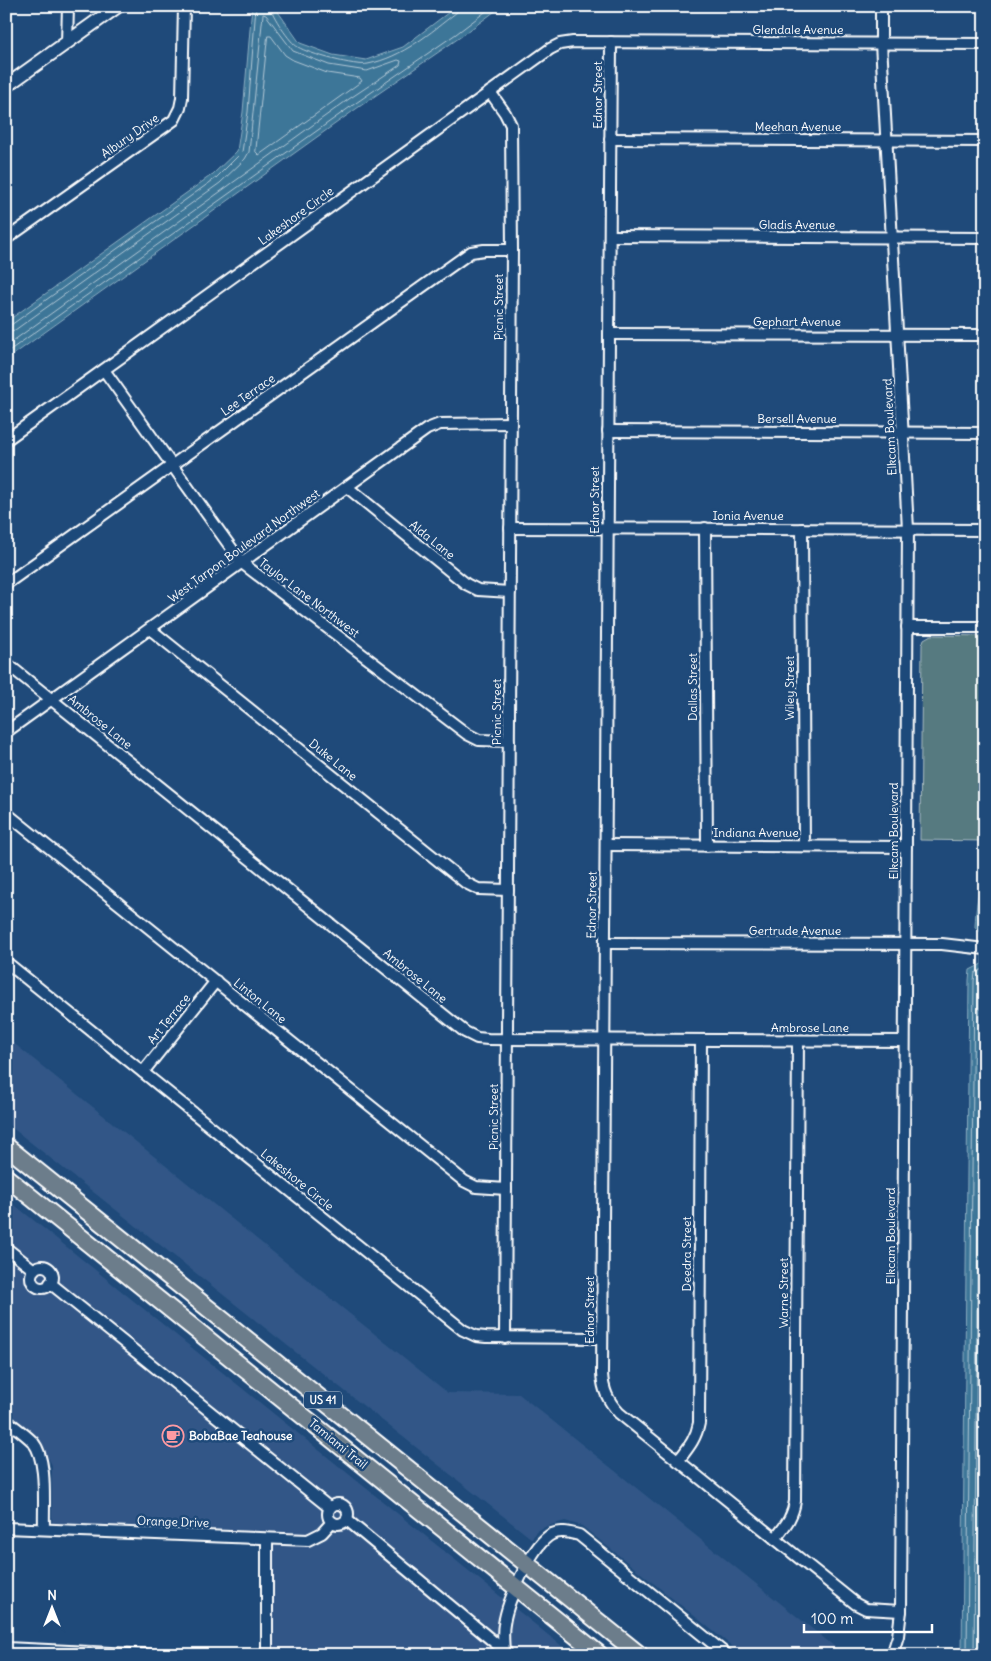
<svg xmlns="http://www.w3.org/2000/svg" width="991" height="1661" viewBox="0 0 991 1661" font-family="Delius,sans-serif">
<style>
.built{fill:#315787}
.green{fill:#567a80;stroke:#aabcc0}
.water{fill:#3e7698;stroke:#8badc1}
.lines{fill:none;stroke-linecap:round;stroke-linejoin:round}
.shore{stroke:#b2c8d6;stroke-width:1}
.minor-casing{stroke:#fff;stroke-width:14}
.tertiary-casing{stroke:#fff;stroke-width:16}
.primary-casing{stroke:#fff;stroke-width:20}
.minor{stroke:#1f4a7a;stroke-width:10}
.tertiary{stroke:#1f4a7a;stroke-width:12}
.primary{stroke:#6c7d8b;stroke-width:16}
.labels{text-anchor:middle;stroke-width:5;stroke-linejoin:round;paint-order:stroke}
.shield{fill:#1f4a7a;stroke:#bcc9d7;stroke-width:1}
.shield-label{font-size:11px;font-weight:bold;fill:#fff}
.street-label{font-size:12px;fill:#fff;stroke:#1f4a7a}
.poi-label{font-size:12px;font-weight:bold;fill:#fff;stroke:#1f4a7a;text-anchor:start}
</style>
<rect width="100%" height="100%" fill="#1f4a7a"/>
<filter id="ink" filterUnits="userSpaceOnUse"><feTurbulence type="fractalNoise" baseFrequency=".02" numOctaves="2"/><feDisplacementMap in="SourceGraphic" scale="10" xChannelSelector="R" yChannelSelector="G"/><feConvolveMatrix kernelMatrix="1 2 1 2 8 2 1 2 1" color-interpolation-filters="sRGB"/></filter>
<g filter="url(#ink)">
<g class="built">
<polygon points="6,1037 448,1393 519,1394 845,1655 743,1655 582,1526 565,1521 547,1526 536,1531 532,1539 6,1123"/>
<polygon points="6,1198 495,1592 573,1655 316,1655 313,1653 274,1648 274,1532 52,1523 52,1465 38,1437 6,1411"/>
</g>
<polygon class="green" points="931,635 985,636 985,841 920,840 922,645 924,639"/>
<g class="water">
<polygon points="252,6 274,6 300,43 333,55 366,60 403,47 457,6 502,6 459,38 356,109 6,360 6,322 213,174 237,151 243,112"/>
<path d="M985,870v785h-23l7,-675 1,-10 12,-6 1,-30 -8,-7c1,-20 3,-38 10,-57z"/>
</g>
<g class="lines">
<g class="shore">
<path d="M270,6c1,8 20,37 28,41 11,7 58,20 70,17 35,-7 62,-31 89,-52l2,-6"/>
<polygon points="268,36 271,36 285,55 293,60 327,73 360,78 362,81 259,155 256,152"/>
<polyline points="6,326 11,325 216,178 242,152 248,112 256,6"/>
<polyline points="6,332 15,330 220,183 245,159 249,152 263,14 266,15 293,51 329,65 367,71 398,60 401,61 400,65 349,99 6,346"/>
<polyline points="6,353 353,105 456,34 493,6"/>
<polyline points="967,1655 974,981 975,973 985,968"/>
<polyline points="974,1655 980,981 981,978 985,975"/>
<polyline points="981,1655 985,1294"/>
</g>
<g class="minor-casing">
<g id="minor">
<polyline points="881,6 881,43 908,529 901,1611 898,1636 892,1655"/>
<path d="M611,42l-9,1332c1,16 6,27 17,39l237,191 10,5 35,2"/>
<polyline points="67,43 68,6"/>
<polyline points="490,92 505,113 511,125 512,250 505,1338"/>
<polyline points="610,139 985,141"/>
<polyline points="610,236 985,238"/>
<polyline points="6,239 174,120 180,108 182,98 184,6"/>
<polyline points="609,334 985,335"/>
<polyline points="104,370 242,563 467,734 479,740 509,741"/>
<polyline points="608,431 985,433"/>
<polyline points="6,440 550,49 560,44 573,42 985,44"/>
<polyline points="347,487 466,584 478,590 510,592"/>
<polyline points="510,528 985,530"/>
<polyline points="705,528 707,846"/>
<polyline points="802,529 804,846"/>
<polyline points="6,584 471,252 484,250 512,250"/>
<polyline points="907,627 985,627"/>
<polyline points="150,629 466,883 478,889 508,890"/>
<polyline points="6,663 465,1032 477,1038 488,1039 904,1041"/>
<polyline points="6,732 427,429 440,424 511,423"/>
<polyline points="6,813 464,1181 476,1187 506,1189"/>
<polyline points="606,845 906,847"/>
<polyline points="605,943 942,944 985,949"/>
<polyline points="6,962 463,1330 476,1336 486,1337 602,1338"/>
<polyline points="143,1072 216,981"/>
<polyline points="6,1248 34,1270"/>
<circle cx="42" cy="1277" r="11"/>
<polyline points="50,1283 330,1508"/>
<path d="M6,1420c9,7 19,14 27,22 15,18 10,64 11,87"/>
<path d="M678,1461c10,-13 18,-22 21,-38l2,-383"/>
<circle cx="338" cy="1514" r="10"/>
<polyline points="347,1520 506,1652"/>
<polyline points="6,1528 308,1540 322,1533 332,1522"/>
<path d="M775,1539c10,-13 18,-22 20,-38l3,-460"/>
<polyline points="6,1648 153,1655"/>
<polyline points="267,1655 267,1539"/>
<path d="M504,1655c0,-10 -2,-21 0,-31 3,-22 28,-80 48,-90 9,-4 18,-1 27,1l148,120"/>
</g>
</g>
<g class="tertiary-casing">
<polyline id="tertiary" points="6,86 118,6"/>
</g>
<g class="primary-casing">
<g id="primary">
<polyline points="6,1146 640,1655"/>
<polyline points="6,1177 600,1655"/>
</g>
</g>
<use href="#minor" class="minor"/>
<use href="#tertiary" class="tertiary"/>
<use href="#primary" class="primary"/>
</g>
</g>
<defs>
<g id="cafe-ring" transform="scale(1.125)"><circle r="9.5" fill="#1f4a7a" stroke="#ff9aa2" stroke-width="1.5"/><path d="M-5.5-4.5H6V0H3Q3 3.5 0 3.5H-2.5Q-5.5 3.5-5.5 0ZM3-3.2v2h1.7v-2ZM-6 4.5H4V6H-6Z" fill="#ff9aa2"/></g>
</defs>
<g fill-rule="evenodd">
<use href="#cafe-ring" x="173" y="1436"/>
</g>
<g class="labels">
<rect class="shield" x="304" y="1391.5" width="38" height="17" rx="4"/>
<g class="shield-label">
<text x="323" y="1404">US 41</text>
</g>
<g class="street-label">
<text x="798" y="34">Glendale Avenue</text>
<text transform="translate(598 95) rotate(-90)" y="4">Ednor Street</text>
<text x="798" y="131">Meehan Avenue</text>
<text transform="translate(130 136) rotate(-35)" y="4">Albury Drive</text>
<text transform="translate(296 216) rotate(-36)" y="4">Lakeshore Circle</text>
<text x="797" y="229">Gladis Avenue</text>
<text transform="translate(499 307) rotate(-90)" y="4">Picnic Street</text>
<text x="797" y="326">Gephart Avenue</text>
<text transform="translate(248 395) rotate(-35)" y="4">Lee Terrace</text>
<text x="797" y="423">Bersell Avenue</text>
<text transform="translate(890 427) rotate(-93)" y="4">Elkcam Boulevard</text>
<text transform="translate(595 500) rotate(-90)" y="4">Ednor Street</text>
<text x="748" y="520">Ionia Avenue</text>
<text transform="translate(432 540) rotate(39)" y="4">Alda Lane</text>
<text transform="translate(244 546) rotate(-36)" y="4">West Tarpon Boulevard Northwest</text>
<text transform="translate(309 598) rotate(37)" y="4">Taylor Lane Northwest</text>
<text transform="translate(693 687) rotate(-90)" y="4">Dallas Street</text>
<text transform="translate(790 688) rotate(-90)" y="4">Wiley Street</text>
<text transform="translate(497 712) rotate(-90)" y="4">Picnic Street</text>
<text transform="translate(100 722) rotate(39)" y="4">Ambrose Lane</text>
<text transform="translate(333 760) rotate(39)" y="4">Duke Lane</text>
<text transform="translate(894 831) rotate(-90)" y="4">Elkcam Boulevard</text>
<text x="756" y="837">Indiana Avenue</text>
<text transform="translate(592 905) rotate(-89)" y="4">Ednor Street</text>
<text x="795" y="935">Gertrude Avenue</text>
<text transform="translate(415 976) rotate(39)" y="4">Ambrose Lane</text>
<text transform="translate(260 1001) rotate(39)" y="4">Linton Lane</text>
<text transform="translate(169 1019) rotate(-51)" y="4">Art Terrace</text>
<text x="810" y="1032">Ambrose Lane</text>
<text transform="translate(494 1117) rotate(-90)" y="4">Picnic Street</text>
<text transform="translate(297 1180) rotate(39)" y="4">Lakeshore Circle</text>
<text transform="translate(891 1236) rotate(-90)" y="4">Elkcam Boulevard</text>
<text transform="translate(687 1254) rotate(-90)" y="4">Deedra Street</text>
<text transform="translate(784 1293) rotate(-90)" y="4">Warne Street</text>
<text transform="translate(590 1310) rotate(-90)" y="4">Ednor Street</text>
<text transform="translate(338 1444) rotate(39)" y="4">Tamiami Trail</text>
<text transform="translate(173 1522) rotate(2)" y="4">Orange Drive</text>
</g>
<g class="poi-label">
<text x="189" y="1440">BobaBae Teahouse</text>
</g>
</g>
<rect width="991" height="1661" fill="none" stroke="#1f4a7a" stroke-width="25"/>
<rect x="12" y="12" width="966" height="1636" fill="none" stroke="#fff" stroke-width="2" filter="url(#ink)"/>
<g transform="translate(52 1608)" stroke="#1f4a7a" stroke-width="4" paint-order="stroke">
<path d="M0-4L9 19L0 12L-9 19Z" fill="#ffffff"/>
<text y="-8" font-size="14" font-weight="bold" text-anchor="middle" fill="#ffffff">N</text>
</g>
<path d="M804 1624v8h128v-8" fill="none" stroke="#ffffff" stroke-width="2.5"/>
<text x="811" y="1624" font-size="15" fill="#ffffff" stroke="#1f4a7a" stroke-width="4" paint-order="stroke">100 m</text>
</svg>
